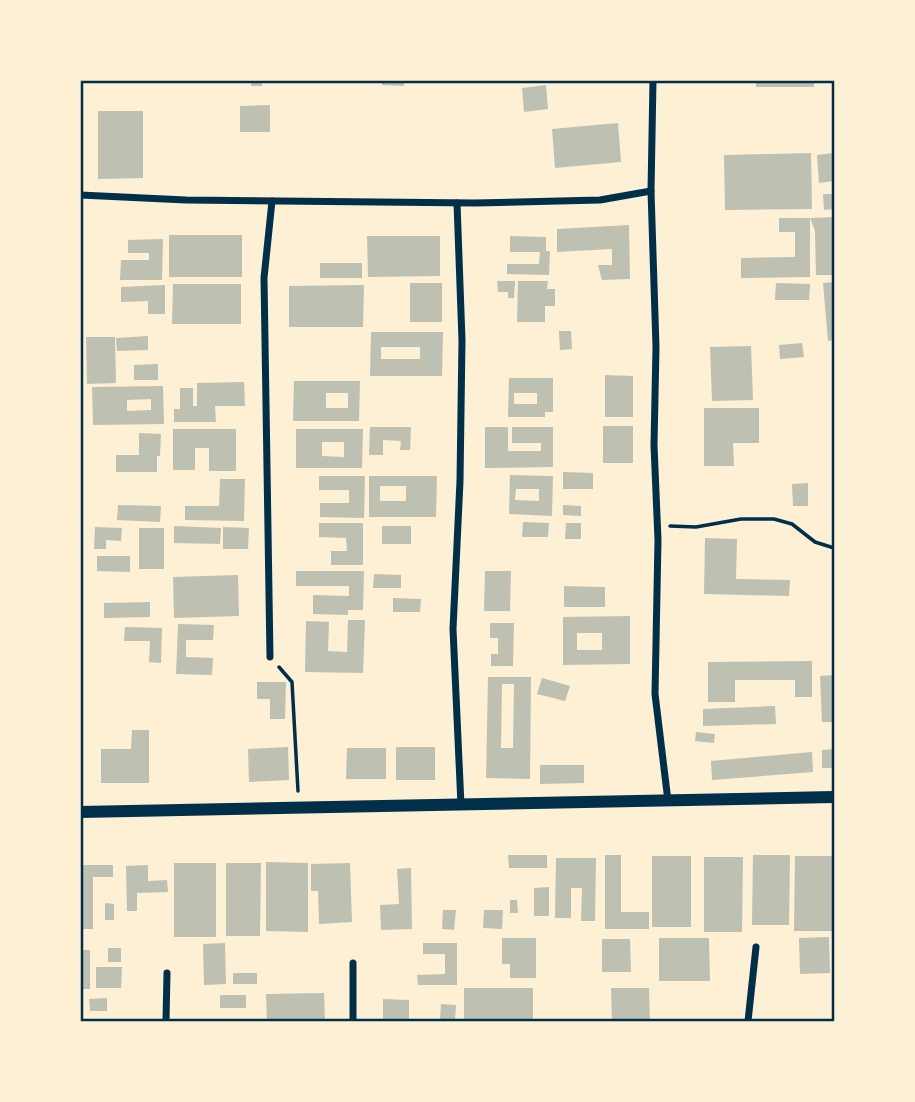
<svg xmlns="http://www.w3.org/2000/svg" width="915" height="1102" viewBox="0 0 915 1102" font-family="Roboto,sans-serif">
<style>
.building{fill:#bec0b2;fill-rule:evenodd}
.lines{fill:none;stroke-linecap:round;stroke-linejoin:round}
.path{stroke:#003049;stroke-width:3.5}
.minor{stroke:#003049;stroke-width:7}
.tertiary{stroke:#003049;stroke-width:12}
.neatline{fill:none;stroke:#003049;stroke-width:2.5}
</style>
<rect width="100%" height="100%" fill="#fdf0d5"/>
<g class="building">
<rect x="251" y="80" width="11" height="6"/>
<polygon points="382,80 404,80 404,86 382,85"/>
<rect x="756" y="80" width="58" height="7"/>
<polygon points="546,85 548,109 524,112 522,88"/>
<polygon points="270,105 270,132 240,132 240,106"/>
<polygon points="98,111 143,111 143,178 98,179"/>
<polygon points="618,123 621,162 555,168 552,129"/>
<polygon points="811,153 812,209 725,210 724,155"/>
<polygon points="834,153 834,181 819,183 817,155"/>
<polygon points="823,194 834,194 834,209 824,210"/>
<polygon points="834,217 834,275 816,275 815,231 810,218"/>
<polygon points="779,218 810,218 810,277 741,278 741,258 795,257 795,232 779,232"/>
<polygon points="629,225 630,279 602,280 598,265 612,265 612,249 557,252 557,229"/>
<rect x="169" y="235" width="73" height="42"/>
<polygon points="367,236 440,236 440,276 368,277"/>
<polygon points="510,236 546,237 546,251 550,251 549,275 507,274 507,264 539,264 540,252 510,252"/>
<polygon points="163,239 162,280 120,280 121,260 149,260 149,253 128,253 128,240"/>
<rect x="320" y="263" width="42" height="15"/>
<polygon points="497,281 515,281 514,298 508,298 508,292 498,292"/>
<polygon points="518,281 548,281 547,289 555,289 555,306 545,306 545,322 517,322"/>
<polygon points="834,282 834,340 828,341 823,283"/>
<rect x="410" y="283" width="32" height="39"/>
<polygon points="776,283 810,284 809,300 775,300"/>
<polygon points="173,284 241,284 241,324 172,324"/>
<polygon points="165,285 165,314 148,314 148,301 121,302 121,287"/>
<polygon points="364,285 363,327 289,327 289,286"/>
<polygon points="559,331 571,331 572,349 560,350"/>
<path d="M371,332h72l-1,44h-72zM381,347h39v12h-39z"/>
<polygon points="148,336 148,350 117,351 116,338"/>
<polygon points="86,337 115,337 116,383 87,384"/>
<polygon points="802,343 804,357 780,359 779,345"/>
<polygon points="751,346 753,400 712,401 710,347"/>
<polygon points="158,364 158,380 134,380 134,365"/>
<polygon points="605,375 633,376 633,417 605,417"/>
<path d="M509,378h44v34h-8v5h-37zM514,393h23v11h-23z"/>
<path d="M294,381h66l-1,40h-66zM326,393h22v15h-22z"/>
<polygon points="244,382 245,406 215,406 216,422 174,422 174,409 180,409 180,388 193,388 193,406 197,406 197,383"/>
<path d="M163,386l1,38 -71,1 -1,-38zM151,399v11l-24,1v-11z"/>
<polygon points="704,408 759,408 759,443 733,443 734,466 704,466"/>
<rect x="603" y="426" width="30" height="37"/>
<polygon points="370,427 411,427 410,450 400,450 401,441 383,440 383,455 369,455"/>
<polygon points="485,427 508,427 508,451 541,451 541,443 512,443 512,427 553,427 553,467 485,468"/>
<polygon points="173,429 236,429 236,471 209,471 209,448 195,448 195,470 173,470"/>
<path d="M296,429h67l-1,39h-66zM322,442h22v15l-22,-1z"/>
<polygon points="139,433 161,434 160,456 157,456 157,472 116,472 116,455 139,455"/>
<polygon points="563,472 593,473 593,489 563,489"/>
<path d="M510,475l43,1 -1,40 -43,-2zM516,489h23v12l-24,-1z"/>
<polygon points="319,476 365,476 364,518 320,517 320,503 349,503 349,490 319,490"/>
<path d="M369,476h68l-1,41h-67zM380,486h26v15h-26z"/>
<polygon points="220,479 245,479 244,521 185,520 185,506 219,506"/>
<polygon points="808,483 808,506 793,506 792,484"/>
<polygon points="118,505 161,506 160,522 117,520"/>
<polygon points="563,505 581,506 581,516 563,515"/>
<polygon points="523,522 549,523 548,537 522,537"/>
<polygon points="319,523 363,523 363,565 331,565 331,551 347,551 346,538 319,537"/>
<polygon points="566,523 581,523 581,539 565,539"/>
<polygon points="174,526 221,528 220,544 174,543"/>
<rect x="382" y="526" width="29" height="18"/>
<polygon points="95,527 122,528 121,541 106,540 106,549 94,549"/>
<polygon points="223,527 249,528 248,549 223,549"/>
<rect x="139" y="528" width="25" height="41"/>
<polygon points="705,538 737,539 736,579 790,580 789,596 704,594"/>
<polygon points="97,556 130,556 130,572 97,571"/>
<polygon points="296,571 364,571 363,610 348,610 348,615 313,614 313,595 349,596 349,586 296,586"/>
<polygon points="485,571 511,571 510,611 484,611"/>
<polygon points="374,574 401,575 401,588 373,588"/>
<polygon points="238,575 239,616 174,618 173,577"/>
<polygon points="564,586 605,587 605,607 564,607"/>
<polygon points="393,598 421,599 420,612 393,612"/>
<polygon points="150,602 150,617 104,618 104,603"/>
<path d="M630,616v48l-67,1v-48zM577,633h25v17h-25z"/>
<polygon points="348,620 365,620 363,673 305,672 306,621 329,622 328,651 347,652"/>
<polygon points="490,623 514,623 513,666 491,666 491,654 498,654 498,638 490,638"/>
<polygon points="178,624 214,625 213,640 186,640 186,657 213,658 212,675 176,674"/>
<polygon points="125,627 162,628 161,663 149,662 150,641 124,641"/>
<polygon points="812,661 812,697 795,697 795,680 735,680 735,702 708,702 708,662"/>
<polygon points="834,675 834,722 822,722 820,676"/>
<path d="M488,677h43l-1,102 -44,-1zM502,684h12l-1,64h-12z"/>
<polygon points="542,678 570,686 565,701 537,694"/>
<polygon points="257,682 286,682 285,719 270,719 270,699 257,699"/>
<polygon points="775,706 776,724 703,726 703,709"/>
<polygon points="132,730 149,730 149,783 101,783 101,749 131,749"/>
<polygon points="696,732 715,734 714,743 695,741"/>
<polygon points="288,747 289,780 249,782 248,749"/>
<rect x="396" y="747" width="39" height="33"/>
<polygon points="347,748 386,748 386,779 346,779"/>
<polygon points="834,749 834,768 822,768 822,750"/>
<polygon points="812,752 813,772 712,780 711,761"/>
<polygon points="540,765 584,765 584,783 540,784"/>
<polygon points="508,855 547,855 547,868 509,868"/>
<polygon points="605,855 621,855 621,912 649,912 649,929 605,929"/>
<polygon points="753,855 790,855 789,925 752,925"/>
<rect x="652" y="856" width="39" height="71"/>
<polygon points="795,856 834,856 834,931 794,931"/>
<polygon points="704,857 743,857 742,932 704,932"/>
<polygon points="556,858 596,858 595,921 581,921 582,888 571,888 571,918 555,918"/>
<polygon points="266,862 308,863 308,932 266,931"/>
<rect x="174" y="863" width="42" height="74"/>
<polygon points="226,863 261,863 260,936 226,936"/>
<polygon points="350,863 352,922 319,924 318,891 311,891 311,864"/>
<polygon points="81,865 113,865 113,877 93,877 93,929 80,929"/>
<polygon points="148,865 148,881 167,880 168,892 137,893 137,911 127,911 126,866"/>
<polygon points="411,868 412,929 381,930 380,905 399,904 397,869"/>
<polygon points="549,887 549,916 534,916 534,888"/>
<polygon points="510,900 517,900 518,913 510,913"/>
<polygon points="105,903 114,904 114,920 105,920"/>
<polygon points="443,910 456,910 454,930 442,929"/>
<polygon points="484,910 503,910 502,929 483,928"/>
<polygon points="829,937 830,973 800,974 799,938"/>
<polygon points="502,938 536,938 536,978 510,978 510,964 502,964"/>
<polygon points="659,938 709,938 710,981 659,981"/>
<polygon points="602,939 630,939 631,972 602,972"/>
<polygon points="225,943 226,984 204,985 203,944"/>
<polygon points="423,943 457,943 457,985 418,985 417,975 445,974 445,954 423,954"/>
<rect x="108" y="948" width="13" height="14"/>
<rect x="80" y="950" width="10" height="39"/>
<polygon points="96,967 122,967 121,988 96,988"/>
<rect x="233" y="973" width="24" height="11"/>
<rect x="464" y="988" width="69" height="33"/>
<polygon points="611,988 649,988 650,1021 612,1021"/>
<polygon points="324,993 325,1021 267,1021 266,994"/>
<rect x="220" y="995" width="26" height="13"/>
<polygon points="107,998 107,1011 90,1011 89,999"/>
<polygon points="383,999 409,1000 409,1021 383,1021"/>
<polygon points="441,1004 456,1005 455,1021 440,1021"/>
</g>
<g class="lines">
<g class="path">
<polyline points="670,526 696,527 741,519 774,519 792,524 815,542 834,548"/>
<polyline points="279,667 292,682 298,791"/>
</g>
<g class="minor">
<polyline points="653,80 651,191 656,347 654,445 658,540 655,694 668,801"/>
<polyline points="80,195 186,200 475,203 600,200 651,191"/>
<polyline points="457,203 462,340 460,481 453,629 461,805"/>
<polyline points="270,657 264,278 272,201"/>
<polyline points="166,1021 167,973"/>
<polyline points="353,1021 353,963"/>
<polyline points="748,1021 756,947"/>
</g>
<polyline class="tertiary" points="80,812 834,797"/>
</g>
<rect width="915" height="1102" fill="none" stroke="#fdf0d5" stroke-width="164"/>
<rect x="82" y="82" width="751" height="938" class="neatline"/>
</svg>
